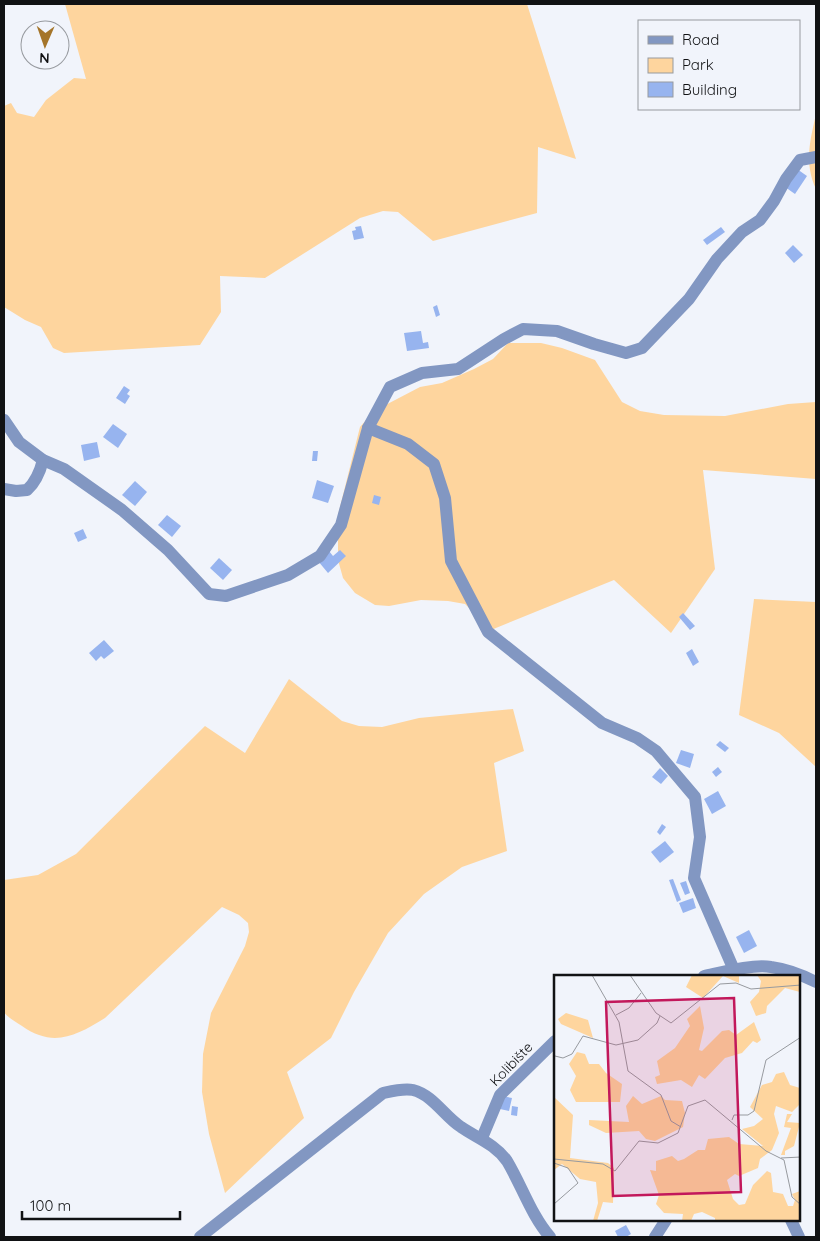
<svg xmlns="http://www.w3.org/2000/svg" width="820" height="1241" viewBox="0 0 820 1241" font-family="Quicksand,sans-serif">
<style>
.green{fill:#fed59e}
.building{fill:#97b4ef}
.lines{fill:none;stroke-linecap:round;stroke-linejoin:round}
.street{stroke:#8297c2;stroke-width:12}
.labels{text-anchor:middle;stroke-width:4;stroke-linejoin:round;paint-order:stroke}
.street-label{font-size:14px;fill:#111214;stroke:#f1f4fb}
.inset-road{fill:none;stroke:#979a9f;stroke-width:1}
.view{fill:#c2185b;fill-opacity:0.15;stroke:#c2185b;stroke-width:2.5}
.inset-edge{fill:none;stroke:#111214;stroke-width:2.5}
</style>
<rect width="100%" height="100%" fill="#f1f4fb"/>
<g class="green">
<polygon points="65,4 527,4 576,159 538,147 537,213 433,241 398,212 383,211 360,218 265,278 220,276 221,312 200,345 64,353 53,348 41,327 25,320 4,307 4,106 11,103 17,113 34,117 46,100 74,78 86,79"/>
<path d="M816,114v75c-12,-26 -6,-48 0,-75z"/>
<polygon points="508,343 541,343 562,348 595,360 622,402 640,411 664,415 725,416 788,404 816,402 816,479 703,470 715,569 671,633 614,580 491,630 465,604 448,601 421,600 389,606 375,605 355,593 343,578 338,560 338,515 360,427 374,411 420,387 442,383 474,369 493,359"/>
<polygon points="754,599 816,602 816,767 779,733 739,715"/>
<path d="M289,679l53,42 17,5 23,1 37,-9 94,-9 11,42 -30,12 13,88 -45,16 -38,27 -36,39 -34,59 -23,46 -44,34 17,46 -79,75 -16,-59 -7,-42 1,-38 8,-41 34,-67 4,-14 -1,-9 -9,-8 -17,-8 -117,111c-29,18 -52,30 -83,8 -6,-4 -14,-8 -18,-14v-132l34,-5 38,-21 129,-128 40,27z"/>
</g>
<g class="building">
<polygon points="797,169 807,176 795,194 785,187"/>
<polygon points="361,226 364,238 354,240 352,231 356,230 355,227"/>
<polygon points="721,227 725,232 707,245 703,240"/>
<polygon points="793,245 803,255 794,263 785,253"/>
<polygon points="437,305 440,315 436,317 433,307"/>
<polygon points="421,331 423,343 428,342 429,348 407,351 404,333"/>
<polygon points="124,386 130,390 127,394 130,396 125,404 116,398"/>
<polygon points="113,424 127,434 118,448 103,437"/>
<polygon points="97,442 100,457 84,461 81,445"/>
<polygon points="313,451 318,451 317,461 312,461"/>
<polygon points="317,480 334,486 328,503 312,498"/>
<polygon points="135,481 147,492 135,506 122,495"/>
<polygon points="374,495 381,497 379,505 372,503"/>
<polygon points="167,515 181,526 172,537 158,525"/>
<polygon points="83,529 87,538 78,542 74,533"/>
<polygon points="340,550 346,556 328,573 318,561 329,551 333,556"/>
<polygon points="219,558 232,570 223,580 210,568"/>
<polygon points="683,613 695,626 690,630 679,617"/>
<polygon points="104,640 114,651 104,659 101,656 96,661 89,653"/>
<polygon points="692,649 699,662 693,666 686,653"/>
<polygon points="720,741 729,748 725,752 716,745"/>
<polygon points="681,750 694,754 690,768 676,763"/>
<polygon points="718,767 722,772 716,777 712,772"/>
<polygon points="660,768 668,776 661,784 652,777"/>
<polygon points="718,791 726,806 712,814 704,799"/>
<polygon points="662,824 666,827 660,835 657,832"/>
<polygon points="665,841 674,852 660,863 651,852"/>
<polygon points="673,879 681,900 677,902 669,880"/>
<polygon points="686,881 690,893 685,895 680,883"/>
<polygon points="693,898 696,908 683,913 679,903"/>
<polygon points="749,930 757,946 744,953 736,937"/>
<polygon points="502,1096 512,1098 509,1111 500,1109"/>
<polygon points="512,1106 518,1107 517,1116 511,1115"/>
<polygon points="626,1225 631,1234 626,1237 618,1237 615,1231"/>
</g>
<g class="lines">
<g class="street">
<polyline points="4,420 19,442 43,460 64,469 122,510 168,550 209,594 226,596 288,575 320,556 341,525 368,428 390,387 422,373 458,369 504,339 523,329 557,331 594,344 626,353 642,348 689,299 717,259 742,232 760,220 774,201 786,179 800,160 816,157"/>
<polyline points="368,428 408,444 434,464 445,498 451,561 488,632 602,723 637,738 656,751 695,797 700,837 694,878 734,970 733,976"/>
<path d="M4,489l12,2 11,-1c9,-8 13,-18 16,-30"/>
<path d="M704,976c19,-4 49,-12 67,-9 16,2 31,8 45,15"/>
<polyline points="482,1138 500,1095 555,1041"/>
<polyline points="791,1220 799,1237"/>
<path d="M200,1237l183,-144c9,-2 21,-5 30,-3 20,5 32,27 48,37 16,11 34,17 46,34 15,25 24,54 43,76"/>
<polyline points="655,1237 666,1220"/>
</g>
</g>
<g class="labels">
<g class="street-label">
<text transform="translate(511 1064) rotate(-46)" y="5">Kolibište</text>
</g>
</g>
<g transform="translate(554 975)">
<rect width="246" height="246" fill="#f1f4fb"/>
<path d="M138,0h47v8l-16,-7 -20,22 -17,-11zM203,0h42l1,17 -15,-4 -18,18 -1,7 -10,3 -6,-14 9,-10 2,-11zM146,31l4,22 -5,22 3,1 20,-20 7,-1 7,5 18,-13 7,18 -4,3 -4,-2 -11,12 -17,5 -20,21 -6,-4 -7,12 -11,-7 -24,4 -2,-7 5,-2 -3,-14 18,-13 15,-22 -3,-7zM12,38l22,7 5,18 -32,-14 -3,-5zM23,77l8,2 4,10h10l7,9 16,11 -2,18h-44l-6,-12 6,-14 -7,-12zM230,97l6,13 10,3 -1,17 -7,7 -16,-6 -2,8 5,19 -7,17 -12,9 -2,9 -19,8 -4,-2 -8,6 6,19 6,6 6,-1 8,-19 14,-14 4,2 2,19 10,2 5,12h5l2,-6 -3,-6 8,-3v30h-85v-3l-13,-6 -8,2 -3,7h-9l1,-7 -19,-1 -8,-9 3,-9 -9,-25 6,1v-10l16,-5 6,5 6,-2 14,-9h7l3,-11 21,-2 10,7 24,2 -21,-17 12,-3 9,-7 -13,-12 12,-22 10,-3 4,-8zM79,121l9,8 19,-8 4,4 17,1 3,12 -2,14 -28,14 -9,-2 -7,-8 -33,2 -17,-8v-5l40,2 -3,-16zM0,122l19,18 -3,43 38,5 6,5 -1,35 -10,-1 -6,19h-4l5,-18 -2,-21 -16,-3 -18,-15 -8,6zM233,139h5l-5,8 13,1 -6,23 -9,5v4h-4l10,-27 -7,-1z" fill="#fed59e"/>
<path class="inset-road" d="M38,0l27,47 9,49 33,24 10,26 10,6M76,0l26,38 15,10 49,-39 16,-1 15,6 50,-4M62,40l13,-7 12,-15M1,81l8,2 9,-4 11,-18 33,9 22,-5 19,-17 3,-7M178,145l2,-5h14l6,-4 12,-51 35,-23M227,183l20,-1M0,184l49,5 12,7 24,-30 19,2 20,-10 10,-27 17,-6 61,51 18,9 8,37 9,8M0,188l14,5 10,15 -24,21"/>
<path class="view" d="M180,23l7,194 -128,4 -7,-194z"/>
<rect width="246" height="246" class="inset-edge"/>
</g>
<rect width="820" height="1241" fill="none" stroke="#111214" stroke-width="10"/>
<rect x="638" y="20" width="162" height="90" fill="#f1f4fb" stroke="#979a9f"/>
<rect x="648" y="36" width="25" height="8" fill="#8297c2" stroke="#979a9f"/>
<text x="682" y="45" font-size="15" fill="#111214">Road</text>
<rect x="648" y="58" width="25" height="15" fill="#fed59e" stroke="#979a9f"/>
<text x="682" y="70" font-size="15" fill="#111214">Park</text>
<rect x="648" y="82" width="25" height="15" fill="#97b4ef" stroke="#979a9f"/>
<text x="682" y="95" font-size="15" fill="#111214">Building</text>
<g transform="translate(45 45) rotate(182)"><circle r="24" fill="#f1f4fb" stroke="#979a9f"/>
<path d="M0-4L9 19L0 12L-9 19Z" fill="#a5752a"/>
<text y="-8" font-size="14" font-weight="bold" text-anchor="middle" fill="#111214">N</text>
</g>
<path d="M22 1211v8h158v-8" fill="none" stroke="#111214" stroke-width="2.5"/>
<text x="30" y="1211" font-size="15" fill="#111214" stroke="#f1f4fb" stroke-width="4" paint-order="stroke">100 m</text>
</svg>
